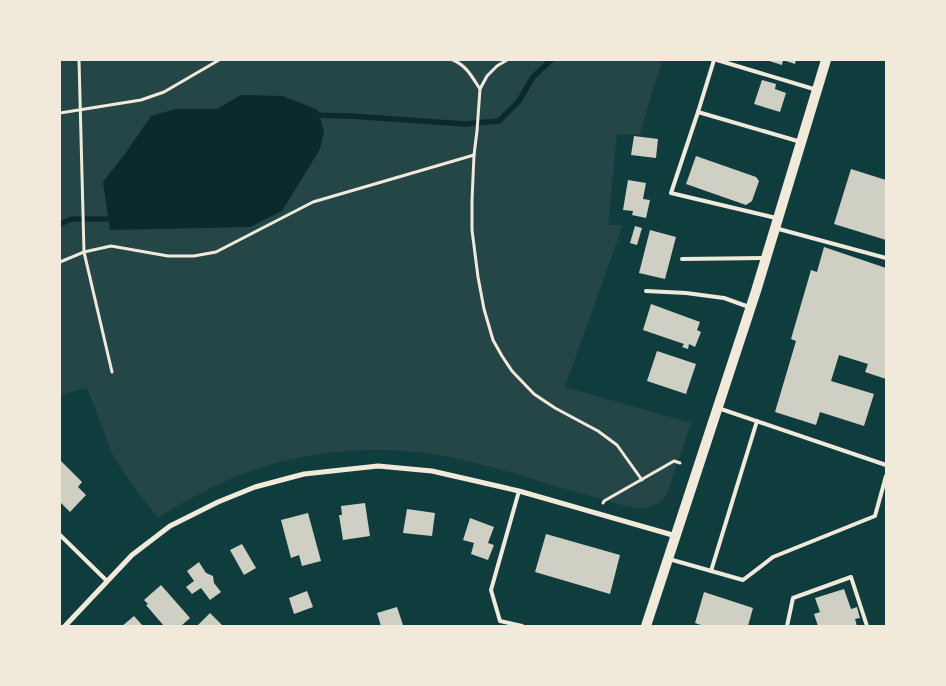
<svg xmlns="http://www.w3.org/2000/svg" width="946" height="686" viewBox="0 0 946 686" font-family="'Exo 2',sans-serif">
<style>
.green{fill:#244646}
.water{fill:#0a2a2b}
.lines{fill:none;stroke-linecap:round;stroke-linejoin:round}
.stream{stroke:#0a2a2b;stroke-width:5.5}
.building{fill:#cfcfc3}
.path{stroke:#f1e9da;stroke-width:3}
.service{stroke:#f1e9da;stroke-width:4}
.minor{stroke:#f1e9da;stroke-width:5}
.secondary{stroke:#f1e9da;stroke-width:10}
</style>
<rect width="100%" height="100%" fill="#0f3d3e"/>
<path class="green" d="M60,60h602l-22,74h-23l-9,91h15l-58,162 126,36 -25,73 -10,9 -14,4c-16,-2 -32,-8 -48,-12 -44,-12 -87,-27 -131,-37 -72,-17 -152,-12 -221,14 -30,12 -58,27 -84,44l-24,-31 -20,-29 -27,-70 -27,7z"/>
<polygon class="water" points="241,95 283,96 318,110 324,131 320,149 282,211 250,227 110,230 103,182 125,154 151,116 176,109 217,109"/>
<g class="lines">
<g class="stream">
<polyline points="312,115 349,116 465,124 499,121 519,101 533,77 551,60"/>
<polyline points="60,224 72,219 116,219"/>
</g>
</g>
<g class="building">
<polygon points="766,60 796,60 795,64 783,60 782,65"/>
<polygon points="762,80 776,84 775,89 786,93 780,112 754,104"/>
<polygon points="634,136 658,139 656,158 631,155"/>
<polygon points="696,156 756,177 759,181 752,201 746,205 686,184"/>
<polygon points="851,169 886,180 886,240 834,224"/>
<polygon points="628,180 646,183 643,199 650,200 646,218 632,215 633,211 623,210"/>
<polygon points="635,226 642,228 637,245 630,243"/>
<polygon points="650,230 676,237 665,279 639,273"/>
<polygon points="824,247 886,268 886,379 865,372 868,364 839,355 831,381 874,394 864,426 820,412 816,425 775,412 796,341 791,339 811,270 817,272"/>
<polygon points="651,304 700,322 697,330 701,332 695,347 689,344 688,349 682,347 684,344 643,330"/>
<polygon points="657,351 696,364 686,394 647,381"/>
<polygon points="60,460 82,482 78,487 86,495 70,512 61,503 60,504"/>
<polygon points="365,503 370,536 343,540 339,515 342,515 341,506"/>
<polygon points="407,509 435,513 432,536 403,533"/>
<polygon points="308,513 321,561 302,566 299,555 291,558 281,520"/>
<polygon points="470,518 494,527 488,543 494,545 488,560 471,554 474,543 463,540"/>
<polygon points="546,534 620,555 610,594 535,572"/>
<polygon points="242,544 256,568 244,575 230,550"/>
<polygon points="199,562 206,573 213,576 214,583 221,592 210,600 201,588 192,594 186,587 194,581 187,571"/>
<polygon points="161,585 190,618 181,626 164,626 146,605 148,604 144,600"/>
<polygon points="844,589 851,609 857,607 860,618 855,619 857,626 818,626 814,614 820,612 815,598"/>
<polygon points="307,591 313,607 294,614 289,598"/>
<polygon points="704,592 753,608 748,626 704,626 695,623"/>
<polygon points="397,607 403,625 381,626 377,613"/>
<polygon points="210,613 223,626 199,626 198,625"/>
<polygon points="134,616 143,626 122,626"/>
</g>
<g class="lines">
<g class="path">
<polyline points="79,60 84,252 112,372"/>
<path d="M453,60c14,6 19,17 27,29"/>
<polyline points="507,60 497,66 487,76 480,89 477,131 474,155 472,200 472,230 478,277 484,309 493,340 502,356 512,371 534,394 555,408 598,431 617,445 642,480"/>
<polyline points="60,113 141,100 164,92 219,60"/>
<polyline points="60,262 84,252 111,246 168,256 194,256 216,252 313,202 474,155"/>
<polyline points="603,503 604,501 674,461 680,463"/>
</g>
<g class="service">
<polyline points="714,60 698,112 801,142"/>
<polyline points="717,60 817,90"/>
<polyline points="698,112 671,193 776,218"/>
<polyline points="775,228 886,258"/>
<polyline points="682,259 764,258"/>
<polyline points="646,291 686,293 724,298 749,307"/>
<polyline points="718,408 886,465"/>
<polyline points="519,491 491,590 500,621 522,626"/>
<polyline points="60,535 107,581"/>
<polyline points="669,559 743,580 773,557 875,516 886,476"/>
<polyline points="711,571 757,421"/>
<polyline points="787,626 793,598 851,577 867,626"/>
</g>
<polyline class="minor" points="65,626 132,555 170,526 218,502 255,487 304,474 378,466 432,471 519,491 676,536"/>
<polyline class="secondary" points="646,626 756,291 826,60"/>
</g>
<rect width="946" height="686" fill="none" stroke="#f1e9da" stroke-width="122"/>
</svg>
